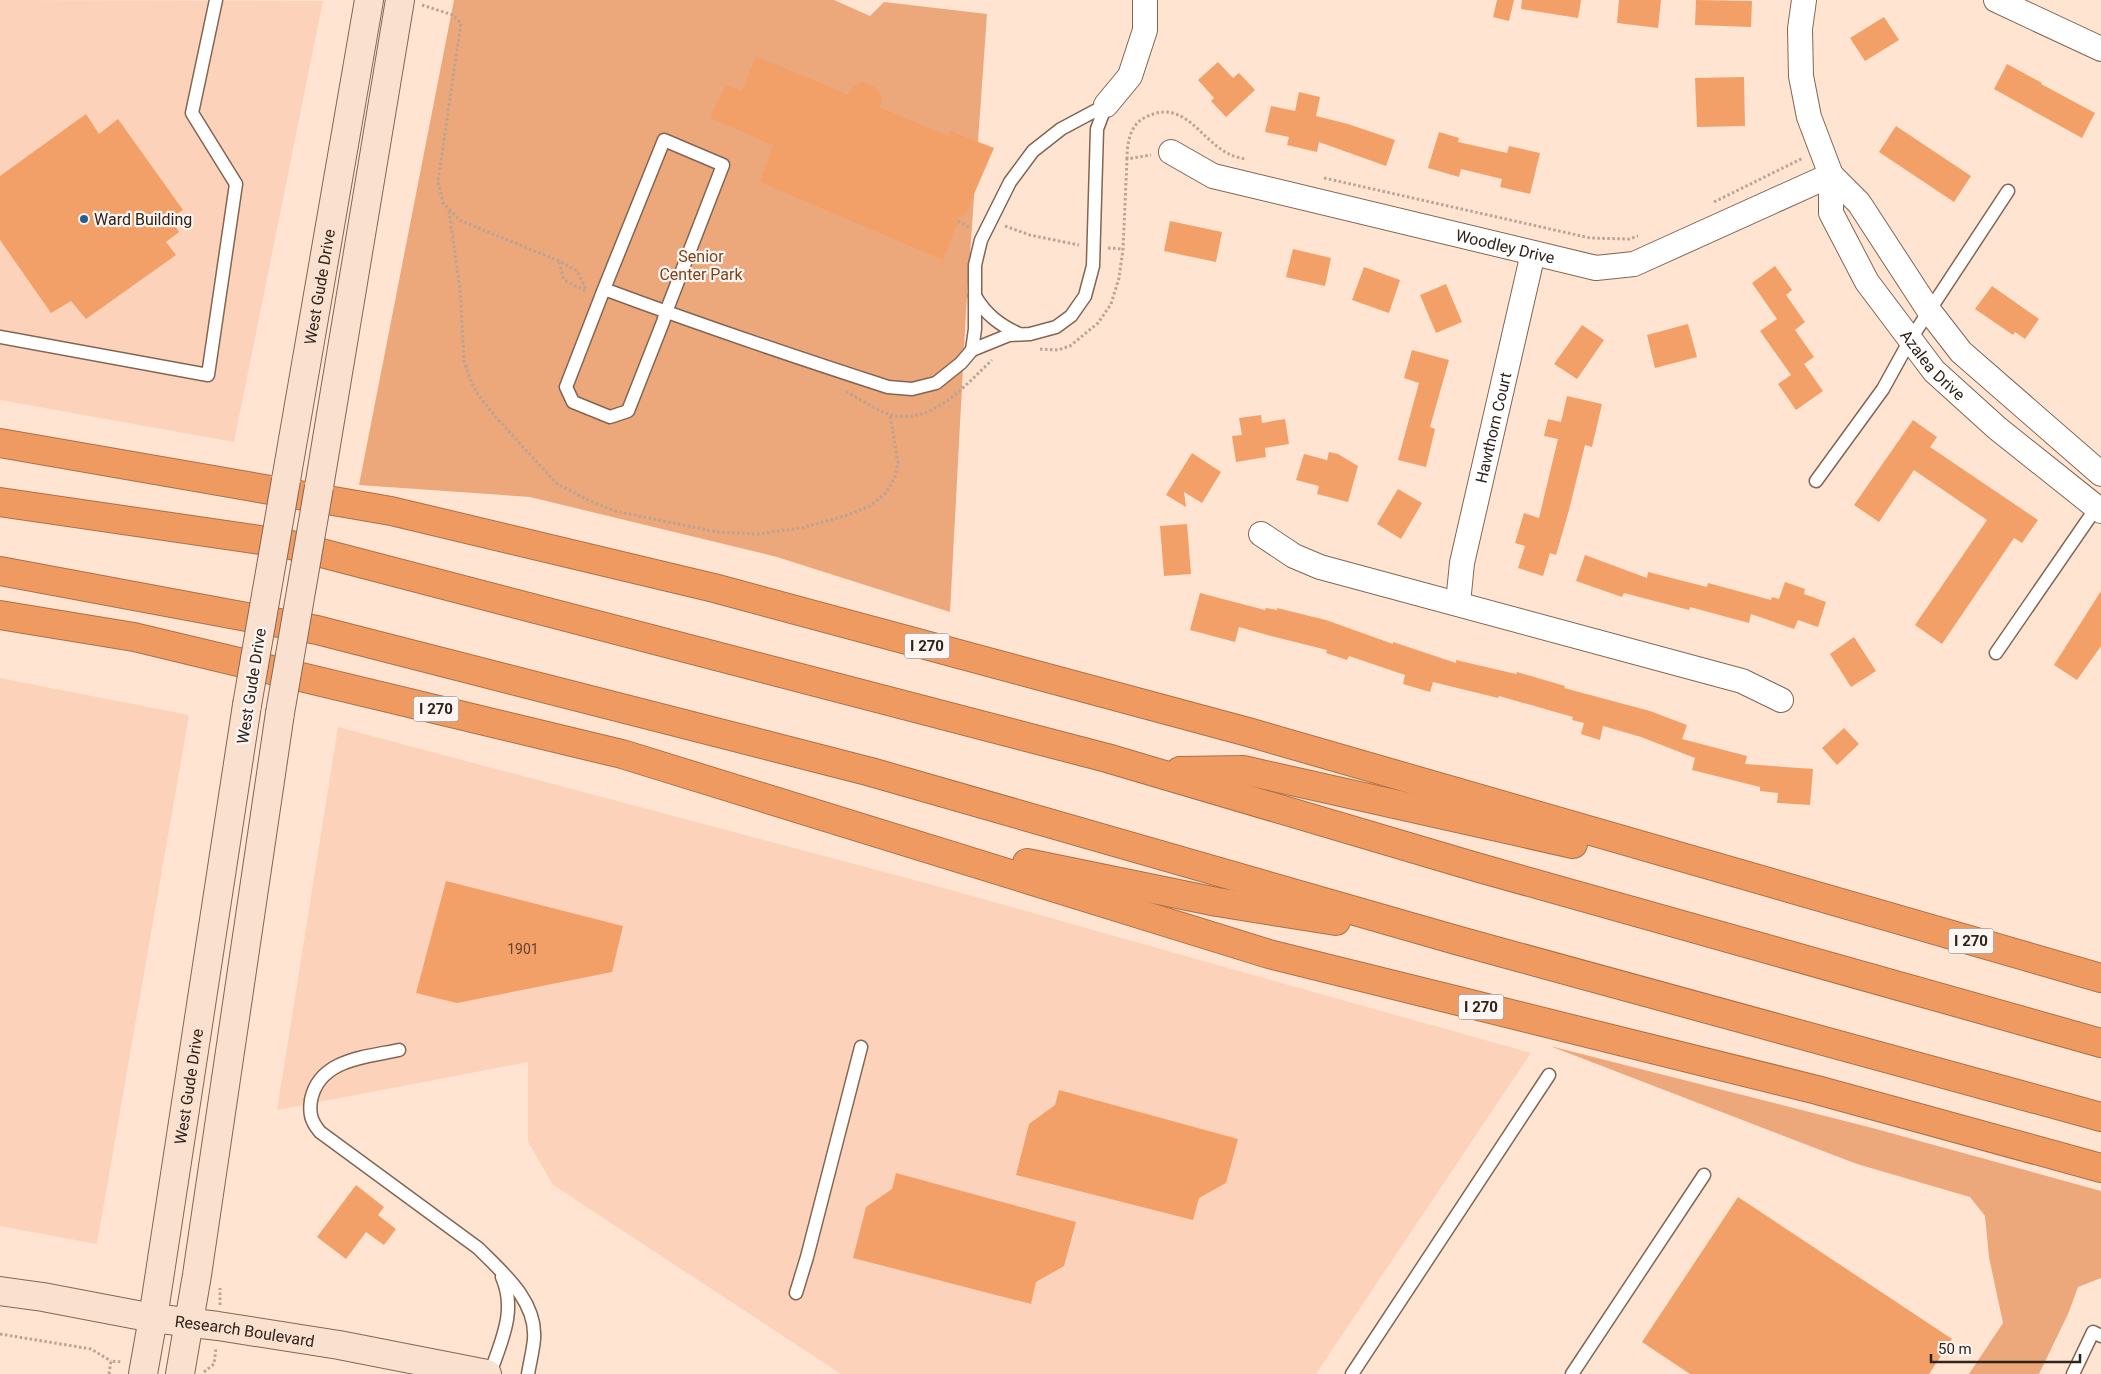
<svg xmlns="http://www.w3.org/2000/svg" width="2101" height="1374" viewBox="0 0 2101 1374" font-family="Roboto,sans-serif">
<style>
.built{fill:#fcd3ba}
.green{fill:#eca77a}
.building{fill:#f2a068}
.lines{fill:none;stroke-linecap:round;stroke-linejoin:round}
.lane-casing{stroke:#836553;stroke-width:15}
.street-casing{stroke:#836553;stroke-width:26}
.secondary-casing{stroke:#836553;stroke-width:30}
.highway-casing{stroke:#ac7048;stroke-width:30}
.path{stroke:#baa495;stroke-width:3;stroke-dasharray:2.5 2.5;stroke-linecap:butt}
.lane{stroke:#fff;stroke-width:12}
.street{stroke:#fff;stroke-width:24}
.secondary{stroke:#fae1cf;stroke-width:28}
.highway{stroke:#ef9a60;stroke-width:28}
.secondary-bridge-casing{stroke:#836553;stroke-width:30;stroke-linecap:butt}
.secondary-bridge{stroke:#fae1cf;stroke-width:28}
.poi-dot{fill:#255e96;stroke:#fcf5f1;stroke-width:2}
.labels{text-anchor:middle;stroke-width:4.5;stroke-linejoin:round;paint-order:stroke}
.number-label{font-size:14px;fill:#60422e}
.shield{fill:#fcf5f1;stroke:#6c625b;stroke-width:1}
.shield-label{font-size:15px;font-weight:bold;fill:#2f231b}
.poi-label{font-size:16px;fill:#2f231b;stroke:#fcf5f1;text-anchor:start}
.street-label{font-size:16px;fill:#2f231b;stroke:#fcf5f1}
.park-label{font-size:16px;fill:#7b451d;stroke:#fcf5f1}
</style>
<rect width="100%" height="100%" fill="#ffe4d2"/>
<g class="built">
<polygon points="0,0 323,1 234,442 0,400"/>
<polygon points="0,678 189,715 97,1244 0,1226"/>
<polygon points="338,727 926,883 1531,1053 1316,1374 841,1374 553,1185 528,1142 528,1062 277,1110"/>
</g>
<g class="green">
<polygon points="454,0 834,0 870,16 884,2 987,14 966,311 950,612 777,557 530,497 359,485"/>
<polygon points="1550,1046 1876,1129 2101,1191 2101,1278 2078,1287 2068,1314 2039,1374 1969,1374 2003,1323 1989,1257 1985,1216 1970,1197 1857,1164"/>
</g>
<g class="building">
<polygon points="1497,0 1514,0 1509,21 1493,17"/>
<polygon points="1522,0 1581,0 1578,18 1521,9"/>
<polygon points="1619,0 1661,0 1658,28 1617,23"/>
<polygon points="1696,0 1752,1 1751,27 1695,25"/>
<polygon points="1884,17 1899,40 1865,61 1850,38"/>
<polygon points="756,56 848,95 854,86 863,82 876,88 882,98 879,107 948,136 950,131 994,148 964,217 960,216 943,260 760,182 773,145 710,118 726,85 742,92"/>
<polygon points="1218,62 1233,78 1239,73 1255,90 1226,117 1211,101 1214,98 1198,80"/>
<polygon points="2007,64 2042,83 2041,84 2095,113 2082,138 1994,89"/>
<polygon points="1744,77 1745,126 1697,127 1695,78"/>
<polygon points="1299,92 1320,97 1316,116 1348,124 1395,140 1386,166 1319,142 1317,152 1287,145 1289,137 1265,132 1271,106 1295,111"/>
<polygon points="86,114 99,134 118,119 183,210 170,218 179,232 166,242 176,255 86,319 71,301 51,313 0,240 0,176"/>
<polygon points="1896,126 1971,176 1954,202 1879,152"/>
<polygon points="1439,132 1459,138 1458,142 1507,153 1509,146 1540,153 1530,194 1500,187 1502,179 1461,169 1459,177 1428,168"/>
<polygon points="1170,221 1222,232 1216,262 1164,251"/>
<polygon points="1293,249 1331,258 1325,286 1286,277"/>
<polygon points="1775,266 1792,290 1786,295 1805,322 1795,330 1814,357 1804,364 1823,391 1796,410 1778,384 1791,375 1760,331 1777,319 1752,283"/>
<polygon points="1364,267 1400,280 1389,313 1352,300"/>
<polygon points="1446,284 1462,322 1436,333 1420,295"/>
<polygon points="1992,286 2039,319 2025,339 2015,332 2013,335 1975,309"/>
<polygon points="1688,324 1697,357 1655,368 1647,335"/>
<polygon points="1582,325 1604,340 1577,379 1554,364"/>
<polygon points="1412,350 1449,360 1430,427 1435,429 1426,467 1398,460 1419,383 1404,378"/>
<polygon points="1567,396 1602,404 1592,447 1585,445 1569,510 1556,555 1550,553 1543,576 1518,568 1525,546 1515,543 1524,513 1539,518 1558,439 1544,436 1548,419 1561,422"/>
<polygon points="1261,415 1262,423 1285,419 1289,444 1265,448 1266,457 1236,462 1232,436 1242,435 1239,418"/>
<polygon points="1913,420 1937,437 1930,447 2038,520 2022,543 2014,538 1942,644 1915,625 1987,520 1914,470 1879,522 1854,505"/>
<polygon points="1329,452 1338,454 1358,466 1348,502 1317,494 1319,486 1296,480 1304,454 1327,460"/>
<polygon points="1192,453 1221,472 1202,503 1184,492 1186,507 1166,495"/>
<polygon points="1398,489 1422,503 1401,539 1377,524"/>
<polygon points="1187,524 1191,574 1164,576 1160,526"/>
<polygon points="1585,555 1647,578 1648,572 1707,587 1708,583 1771,600 1772,597 1779,599 1785,582 1805,589 1804,594 1826,602 1818,627 1798,620 1794,629 1751,614 1749,623 1690,607 1689,610 1624,593 1622,597 1576,581"/>
<polygon points="2101,591 2101,646 2077,680 2054,665"/>
<polygon points="1200,593 1265,610 1266,608 1277,610 1277,608 1326,620 1393,644 1393,642 1456,663 1456,660 1516,674 1517,672 1565,686 1564,688 1650,711 1687,725 1682,739 1747,756 1745,764 1813,769 1810,805 1777,803 1778,793 1760,791 1760,787 1692,770 1695,758 1641,737 1603,726 1600,740 1581,734 1584,723 1572,720 1573,717 1499,696 1498,698 1433,682 1430,692 1403,684 1405,675 1349,656 1347,660 1326,653 1327,650 1271,636 1239,627 1235,642 1190,630"/>
<polygon points="1854,637 1876,671 1851,687 1830,654"/>
<polygon points="1844,728 1859,744 1837,765 1822,748"/>
<polygon points="446,881 623,926 612,972 457,1003 416,993"/>
<polygon points="1059,1090 1238,1139 1226,1183 1199,1198 1193,1220 1016,1175 1029,1124 1055,1105"/>
<polygon points="896,1173 1076,1222 1064,1266 1036,1282 1031,1304 853,1258 866,1207 892,1189"/>
<polygon points="356,1185 384,1207 378,1215 396,1229 384,1245 366,1232 346,1259 317,1237"/>
<polygon points="1738,1197 1952,1339 1929,1374 1690,1374 1642,1342"/>
</g>
<g class="lines">
<g class="lane-casing">
<g id="lane">
<path d="M604,289l-38,98 7,15 37,15 18,-6 35,-89 3,-10 57,-147 -59,-25 -60,149c94,35 188,67 284,98l24,2 24,-6 25,-20 11,-13 3,-21v-64l6,-25 29,-58 23,-31 28,-22 45,-24"/>
<path d="M975,296c11,19 25,29 44,38"/>
<polyline points="0,337 208,375 236,184 192,113 216,0"/>
<polyline points="972,350 1009,335 1030,334 1056,327 1071,316 1085,296 1093,266 1097,129 1106,105"/>
<polyline points="1816,481 1883,389 1910,340 2008,191"/>
<polyline points="1996,653 2096,508 2101,505"/>
<path d="M399,1050c-33,7 -80,9 -88,50 -2,14 0,21 9,32l158,116c25,25 59,53 56,91 -1,12 -4,23 -6,35"/>
<polyline points="796,1293 807,1257 861,1047"/>
<path d="M490,1374c11,-33 27,-63 12,-97"/>
<polyline points="1352,1374 1549,1075"/>
<polyline points="1572,1374 1704,1175"/>
<polyline points="2073,1374 2093,1332 2101,1336"/>
</g>
</g>
<g class="street-casing">
<g id="street">
<path id="s1" d="M1804,0l-4,29 1,47 8,41 22,58v38l36,69 67,89 63,57 104,83"/>
<polyline points="1996,0 2101,49"/>
<polyline points="1106,105 1130,76 1145,30 1145,0"/>
<path id="s2" d="M1171,152l42,24 383,92 38,-4 197,-89"/>
<polyline points="1831,175 1859,203 1930,312 1961,352 2101,474"/>
<polyline points="1261,534 1294,556 1320,567 1742,681 1781,700"/>
<path id="s3" d="M1458,603l4,-40 71,-310"/>
</g>
</g>
<g class="secondary-casing">
<g id="secondary">
<path id="s4" d="M286,480l83,-480"/>
<polyline points="319,487 400,0"/>
<path id="s5" d="M0,1291l43,6 110,21 65,8 121,19 148,29"/>
<path id="s6" d="M143,1374l10,-56 94,-613"/>
<polyline points="180,1374 197,1275 280,713"/>
</g>
</g>
<g class="highway-casing">
<g id="highway">
<polyline points="0,443 391,511 714,588 1248,732 2101,978"/>
<polyline points="0,502 287,544 1107,758 1476,867 2101,1043"/>
<polyline points="0,571 317,630 871,772 1456,940 2101,1117"/>
<polyline points="0,615 134,637 622,754 1269,954 1817,1090 2101,1168"/>
<polyline points="1180,771 1243,770 1573,844"/>
<polyline points="1027,863 1217,902 1336,921"/>
</g>
</g>
<g class="path">
<polyline points="422,5 453,15 461,23 438,181 443,203 461,221 559,261 577,271 586,289"/>
<path d="M1127,159c0,-15 3,-34 17,-41 39,-21 54,19 83,35 5,3 12,5 18,6"/>
<polyline points="1324,178 1590,238 1629,239 1638,236"/>
<polyline points="1714,202 1803,158"/>
<polyline points="449,211 460,289 464,361 470,379 477,393 493,414 556,483 588,500 615,511 717,532 758,534 801,528 845,516 870,506 886,493 895,477 898,463 890,415"/>
<polyline points="958,221 970,228"/>
<polyline points="1005,226 1030,235 1079,245"/>
<polyline points="1108,248 1123,249"/>
<polyline points="559,262 564,280 586,291"/>
<polyline points="1040,349 1058,350 1070,346 1098,323 1111,304 1119,278 1123,249 1127,159 1151,155"/>
<path d="M846,392c13,6 33,20 45,23 42,10 74,-30 101,-55"/>
<polyline points="220,1305 220,1288"/>
<polyline points="0,1334 91,1349 111,1361"/>
<polyline points="204,1372 214,1364 216,1348"/>
<polyline points="109,1374 111,1361 122,1362"/>
</g>
<use href="#lane" class="lane"/>
<use href="#street" class="street"/>
<use href="#secondary" class="secondary"/>
<use href="#highway" class="highway"/>
<g class="secondary-bridge-casing">
<g id="secondary-bridge">
<polyline points="247,705 286,480"/>
<polyline points="280,713 319,487"/>
</g>
</g>
<use href="#secondary-bridge" class="secondary-bridge"/>
</g>
<circle class="poi-dot" cx="84" cy="219" r="5"/>
<g class="labels">
<g class="number-label">
<text x="523" y="954">1901</text>
</g>
<g class="shield">
<rect x="904.5" y="633.5" width="45" height="25" rx="4"/>
<rect x="413.5" y="696.5" width="45" height="25" rx="4"/>
<rect x="1948.5" y="928.5" width="45" height="25" rx="4"/>
<rect x="1458.5" y="994.5" width="45" height="25" rx="4"/>
</g>
<g class="shield-label">
<text x="927" y="651">I 270</text>
<text x="436" y="714">I 270</text>
<text x="1971" y="946">I 270</text>
<text x="1481" y="1012">I 270</text>
</g>
<g class="poi-label">
<text x="94" y="225">Ward Building</text>
</g>
<g class="street-label">
<text dy="6" stroke="none"><textPath href="#s2" startOffset="349">Woodley Drive</textPath></text>
<text dy="6" stroke="none"><textPath href="#s4" startOffset="196">West Gude Drive</textPath></text>
<text dy="6" stroke="none"><textPath href="#s1" startOffset="402">Azalea Drive</textPath></text>
<text dy="6" stroke="none"><textPath href="#s3" startOffset="179">Hawthorn Court</textPath></text>
<text transform="translate(251 686) rotate(-81)" y="6">West Gude Drive</text>
<text dy="6" stroke="none"><textPath href="#s6" startOffset="291">West Gude Drive</textPath></text>
<text dy="6" stroke="none"><textPath href="#s5" startOffset="248">Research Boulevard</textPath></text>
</g>
<g class="park-label">
<text x="701" y="262">Senior<tspan x="701" dy="18">Center Park</tspan></text>
</g>
</g>
<path d="M1931 1354v8h149v-8" fill="none" stroke="#2f231b" stroke-width="2.5"/>
<text x="1938" y="1354" font-size="15" fill="#2f231b" stroke="#fcf5f1" stroke-width="4" paint-order="stroke">50 m</text>
</svg>
